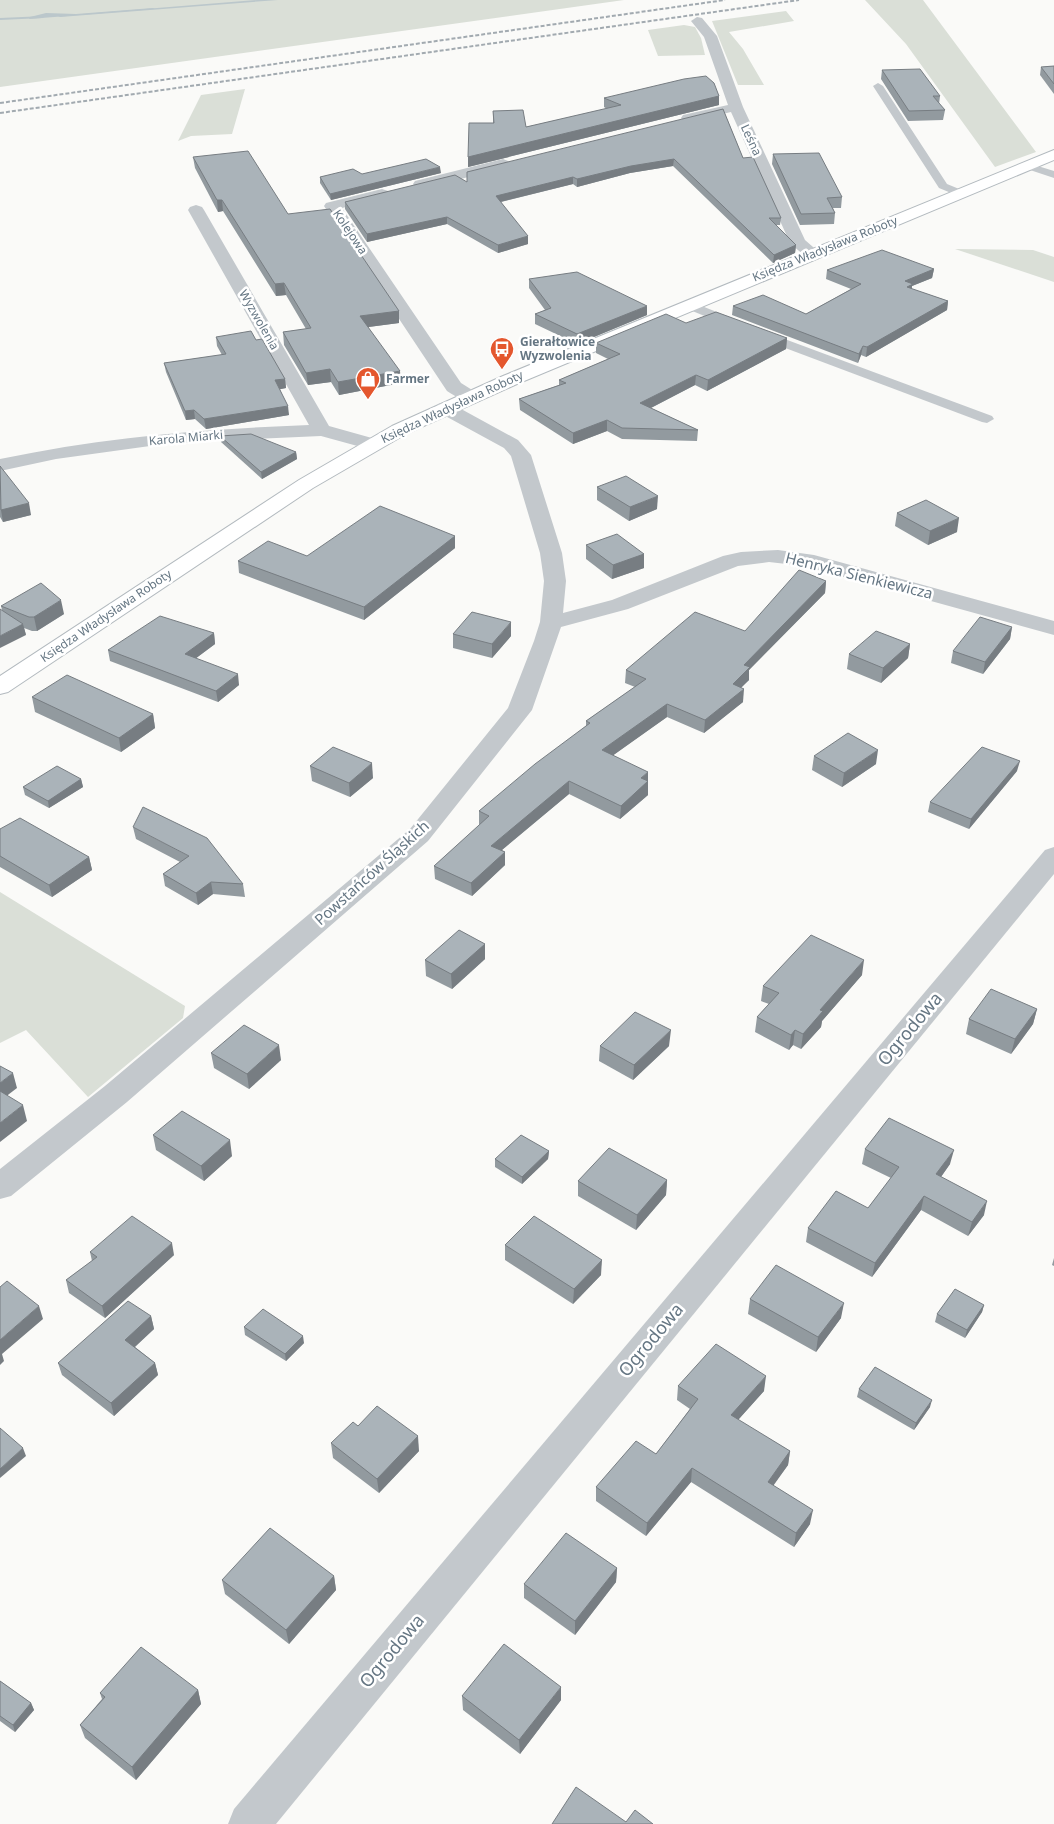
<svg xmlns="http://www.w3.org/2000/svg" width="1054" height="1824" viewBox="0 0 1054 1824" font-family="'Noto Sans',sans-serif">
<style>
.green{fill:#dadfd7}
.water{fill:#bbc7cb}
.lines{fill:none;stroke-linecap:round;stroke-linejoin:round}
.stream{fill:#bbc7cb;fill-rule:evenodd}
.secondary-casing{stroke:#b3babf;stroke-width:2}
.service{fill:#c3c8cc;fill-rule:evenodd}
.minor{fill:#c3c8cc;fill-rule:evenodd}
.secondary{fill:#fff;fill-rule:evenodd}
.rail{stroke:#a2aab0;stroke-width:2;stroke-dasharray:4 2;stroke-linecap:butt}
.wall{fill:#929a9f}
.shaded-wall{fill:#777d82}
.building{fill:#aab3b9;stroke:#777d82}
.labels{text-anchor:middle;stroke-width:5;stroke-linejoin:round;paint-order:stroke}
.far-street-label{font-size:12px;fill:#657683;stroke:#fff}
.far-poi-label{font-size:12px;font-weight:bold;fill:#657683;stroke:#fff;text-anchor:start}
.street-label{font-size:15px;fill:#657683;stroke:#fff}
.near-street-label{font-size:18px;fill:#657683;stroke:#fff}
</style>
<rect width="100%" height="100%" fill="#fafaf8"/>
<g class="green">
<polygon points="0,0 624,0 0,87"/>
<polygon points="865,0 923,0 1036,152 995,167 906,44"/>
<polygon points="786,11 794,21 729,32 743,49 764,85 738,85 712,21"/>
<polygon points="684,25 695,27 701,38 705,55 658,56 648,30"/>
<polygon points="245,89 232,134 191,136 178,141 201,95"/>
<polygon points="955,249 1033,250 1054,257 1054,282"/>
<polygon points="0,892 185,1006 183,1018 88,1097 26,1030 0,1043"/>
</g>
<polygon class="water" points="153,8 155,9 29,19 30,17 46,13 76,14"/>
<g class="lines">
<g class="stream">
<polygon points="257,0 278,0 60,17 58,16"/>
<polygon points="45,16 43,18 0,20 0,18"/>
</g>
<g class="secondary-casing">
<polygon id="secondary" points="1054,150 1054,160 517,384 406,434 313,488 8,692 0,694 0,676 299,480 392,426 503,376"/>
</g>
<g class="service">
<polygon points="878,83 883,86 947,184 964,191 965,193 964,195 956,195 939,188 873,86"/>
<polygon points="1028,163 1054,171 1054,178 1024,168 1023,166 1024,164"/>
<polygon points="689,301 737,320 739,323 737,326 729,326 685,308 683,305 685,302"/>
<polygon points="763,331 992,416 994,419 987,423 982,422 759,338 757,335"/>
</g>
<g class="minor">
<polygon points="697,17 702,18 717,36 743,107 805,240 821,254 819,258 807,258 790,243 731,112 688,122 683,121 681,118 683,115 728,105 704,37 691,21"/>
<polygon points="503,159 508,161 511,164 508,167 421,189 415,187 413,184 415,181"/>
<path d="M382,189l6,2 2,3 -2,3 -46,11 119,175 16,10 3,4 -3,4c-12,3 -20,-4 -30,-10l-123,-185 2,-3z"/>
<path d="M196,205l6,2 2,3 125,216 50,14 3,4 -3,4 -7,2 -51,-14 -115,5 -56,5 -94,13 -56,12v-12c105,-22 202,-30 309,-34l-121,-215 2,-3z"/>
<polygon points="445,402 452,404 518,440 531,455 562,553 566,581 563,613 612,600 723,556 741,552 778,550 814,555 1054,621 1054,635 804,566 769,562 738,566 628,609 561,627 532,710 428,841 127,1102 11,1196 0,1199 0,1169 105,1086 410,829 508,708 534,641 540,622 544,581 540,553 511,456 504,448 438,412 435,408 438,404"/>
<polygon points="1054,847 1054,874 276,1824 228,1824 234,1809 1045,850"/>
</g>
<use href="#secondary" class="secondary"/>
<g class="rail">
<polyline points="0,103 725,0"/>
<polyline points="0,113 799,0"/>
</g>
</g>
<g class="wall">
<polygon points="1054,66 1054,94 1040,75 1041,67"/>
<polygon points="882,70 940,96 939,104 945,110 943,120 908,121 881,79"/>
<polygon points="719,96 719,105 468,167 468,157 493,123 493,111 526,127 607,109 604,107 604,98"/>
<polygon points="723,109 743,158 781,218 780,225 776,225 796,245 795,253 773,263 673,166 630,173 577,187 573,184 501,202 528,244 498,253 447,224 367,242 345,209 345,202 467,182"/>
<polygon points="773,154 842,197 841,208 833,208 835,213 834,224 800,225 772,164"/>
<polygon points="193,157 288,214 399,311 399,323 368,327 401,383 339,395 331,382 308,385 284,345 283,332 306,329 286,295 276,296 223,211 218,212 195,168"/>
<polygon points="441,173 331,200 320,183 320,177 362,174"/>
<polygon points="934,269 932,278 912,286 912,289 948,301 947,310 866,357 861,355 858,363 732,315 733,306 806,314 851,289 826,279 827,270"/>
<polygon points="529,279 647,315 577,344 535,324 535,314 545,310 529,288"/>
<polygon points="686,323 787,338 786,349 707,391 695,385 651,408 698,430 697,441 622,439 607,431 573,444 520,410 519,399 559,385 559,380 608,359 596,353 596,343"/>
<polygon points="216,337 285,379 286,388 280,389 289,415 206,429 195,419 186,420 166,372 164,363 222,355 217,346"/>
<polygon points="220,436 296,452 297,459 262,479 221,442"/>
<polygon points="0,466 31,515 3,522 0,517"/>
<polygon points="597,487 657,509 629,521 597,500"/>
<polygon points="897,513 957,532 928,545 895,526"/>
<polygon points="455,536 455,548 364,620 239,573 238,561 307,556"/>
<polygon points="586,545 644,554 644,568 612,579 586,559"/>
<polygon points="826,581 825,593 749,670 749,680 741,687 743,702 704,733 667,717 613,755 648,781 648,795 620,819 569,794 502,850 505,852 505,865 472,896 435,879 434,866 480,825 479,825 479,811 586,726 586,721 635,687 625,683 626,670 745,631"/>
<polygon points="1,606 64,614 37,631 32,631 24,628 26,635 2,610"/>
<polygon points="1012,627 1010,639 983,674 951,663 953,651"/>
<polygon points="214,633 215,644 196,658 239,685 218,702 110,661 108,650"/>
<polygon points="453,634 511,636 492,658 453,648"/>
<polygon points="910,644 908,658 881,683 847,669 849,654"/>
<polygon points="32,697 153,714 155,728 121,752 35,712"/>
<polygon points="814,756 876,764 842,787 812,770"/>
<polygon points="310,766 373,778 350,797 312,781"/>
<polygon points="1017,771 969,829 928,812 930,802"/>
<polygon points="81,779 83,787 49,808 25,795 23,787"/>
<polygon points="133,827 243,884 245,897 213,894 198,905 165,886 163,874 180,862 136,839"/>
<polygon points="0,829 89,857 92,870 52,897 0,867"/>
<polygon points="485,944 485,959 452,989 426,976 425,960"/>
<polygon points="862,975 822,1021 821,1027 801,1049 793,1045 789,1050 755,1032 757,1017 769,1004 761,1001 763,986"/>
<polygon points="1037,1009 1033,1024 1011,1054 966,1034 969,1019"/>
<polygon points="600,1046 669,1046 633,1080 599,1061"/>
<polygon points="211,1053 281,1060 249,1089 214,1068"/>
<polygon points="153,1135 232,1156 204,1181 156,1150"/>
<polygon points="865,1149 950,1164 941,1177 984,1215 968,1236 921,1210 872,1277 806,1242 808,1228 868,1208 891,1178 862,1164"/>
<polygon points="549,1151 548,1159 522,1184 495,1167 495,1159"/>
<polygon points="667,1180 666,1195 636,1230 578,1196 578,1181"/>
<polygon points="505,1245 601,1275 573,1304 505,1260"/>
<polygon points="90,1252 174,1255 105,1318 69,1293 66,1280 92,1261"/>
<polygon points="1054,1258 1054,1266 1052,1265"/>
<polygon points="750,1299 841,1318 816,1352 748,1314"/>
<polygon points="984,1305 982,1312 965,1338 935,1322 937,1314"/>
<polygon points="151,1316 154,1329 135,1347 155,1363 158,1375 114,1416 62,1375 58,1363"/>
<polygon points="244,1327 304,1343 286,1361 245,1335"/>
<polygon points="678,1386 764,1391 738,1420 790,1451 788,1465 773,1485 810,1524 794,1547 691,1482 646,1536 596,1501 596,1487 656,1454 690,1409 677,1400"/>
<polygon points="859,1389 930,1407 914,1430 857,1397"/>
<polygon points="358,1426 419,1451 379,1493 333,1458 331,1443"/>
<polygon points="617,1568 616,1582 575,1635 524,1598 524,1584"/>
<polygon points="334,1576 336,1590 289,1644 225,1594 222,1580"/>
<polygon points="0,1681 31,1703 34,1710 15,1732 0,1721"/>
<polygon points="198,1690 201,1704 136,1780 85,1738 80,1725 102,1699 100,1693"/>
<polygon points="462,1696 561,1700 520,1754 463,1710"/>
</g>
<g class="shaded-wall">
<polygon points="719,96 719,105 468,167 468,157"/>
<polygon points="674,159 673,166 630,173 577,187 577,179 631,166"/>
<polygon points="440,167 441,173 331,200 330,194"/>
<polygon points="573,177 573,184 496,203 496,196"/>
<polygon points="217,200 222,200 223,211 218,212"/>
<polygon points="447,217 447,224 367,242 367,234"/>
<polygon points="528,236 528,244 498,253 498,245"/>
<polygon points="796,245 795,253 773,263 774,255"/>
<polygon points="934,269 932,278 912,286 911,293 905,281"/>
<polygon points="284,283 286,295 276,296 275,284"/>
<polygon points="948,301 947,310 866,357 867,347"/>
<polygon points="647,306 647,315 577,344 577,334"/>
<polygon points="399,311 399,323 361,328 360,316"/>
<polygon points="787,338 786,349 707,391 708,380"/>
<polygon points="863,346 861,355 858,363 859,354"/>
<polygon points="330,369 331,382 308,385 306,373"/>
<polygon points="400,371 401,383 339,395 338,382"/>
<polygon points="696,375 695,385 639,414 640,403"/>
<polygon points="285,379 286,388 276,390 275,380"/>
<polygon points="288,406 289,415 206,429 204,419"/>
<polygon points="194,410 195,419 186,420 185,411"/>
<polygon points="607,420 607,431 573,444 573,433"/>
<polygon points="296,452 297,459 262,479 261,472"/>
<polygon points="658,496 657,509 629,521 630,507"/>
<polygon points="29,503 31,515 3,522 1,510"/>
<polygon points="959,518 957,532 928,545 930,531"/>
<polygon points="455,536 455,548 364,620 364,607"/>
<polygon points="644,554 644,568 612,579 613,565"/>
<polygon points="826,581 825,593 749,670 749,680 732,697 733,684 744,665"/>
<polygon points="61,600 64,614 37,631 34,617"/>
<polygon points="511,622 511,636 492,658 492,644"/>
<polygon points="23,624 26,635 0,648 0,636"/>
<polygon points="1012,627 1010,639 983,674 985,662"/>
<polygon points="214,633 215,644 187,665 185,654"/>
<polygon points="910,644 908,658 881,683 883,668"/>
<polygon points="238,674 239,685 218,702 216,691"/>
<polygon points="744,689 743,702 704,733 705,720"/>
<polygon points="667,704 667,717 601,764 602,750"/>
<polygon points="153,714 155,728 121,752 119,738"/>
<polygon points="878,750 876,764 842,787 844,773"/>
<polygon points="1020,761 1017,771 969,829 971,819"/>
<polygon points="372,763 373,778 350,797 349,783"/>
<polygon points="648,772 648,795 620,819 621,806 641,778"/>
<polygon points="81,779 83,787 49,808 48,801"/>
<polygon points="569,781 569,794 491,859 491,846"/>
<polygon points="505,852 505,865 472,896 471,883"/>
<polygon points="89,857 92,870 52,897 49,885"/>
<polygon points="211,882 213,894 198,905 196,893"/>
<polygon points="485,944 485,959 452,989 451,974"/>
<polygon points="864,960 862,975 822,1021 821,1027 801,1049 803,1034 820,1010"/>
<polygon points="1037,1009 1033,1024 1011,1054 1015,1039"/>
<polygon points="671,1030 669,1046 633,1080 634,1065"/>
<polygon points="795,1030 793,1045 789,1050 791,1035"/>
<polygon points="279,1045 281,1060 249,1089 247,1074"/>
<polygon points="13,1073 17,1088 0,1101 0,1083"/>
<polygon points="23,1105 27,1121 0,1142 0,1123"/>
<polygon points="230,1140 232,1156 204,1181 201,1166"/>
<polygon points="954,1150 950,1164 933,1188 936,1174"/>
<polygon points="549,1151 548,1159 522,1184 522,1177"/>
<polygon points="667,1180 666,1195 636,1230 637,1215"/>
<polygon points="924,1196 921,1210 872,1277 875,1263"/>
<polygon points="987,1201 984,1215 968,1236 972,1222"/>
<polygon points="172,1243 174,1255 105,1318 102,1306"/>
<polygon points="602,1260 601,1275 573,1304 574,1289"/>
<polygon points="844,1303 841,1318 816,1352 818,1337"/>
<polygon points="984,1305 982,1312 965,1338 967,1330"/>
<polygon points="39,1306 43,1319 2,1354 4,1361 0,1365 0,1340"/>
<polygon points="151,1316 154,1329 128,1353 125,1340"/>
<polygon points="303,1336 304,1343 286,1361 285,1354"/>
<polygon points="155,1363 158,1375 114,1416 111,1403"/>
<polygon points="766,1376 764,1391 729,1430 731,1415"/>
<polygon points="932,1400 930,1407 914,1430 916,1423"/>
<polygon points="418,1436 419,1451 379,1493 377,1479"/>
<polygon points="23,1448 26,1456 0,1478 0,1469"/>
<polygon points="790,1451 788,1465 766,1496 768,1482"/>
<polygon points="692,1468 691,1482 646,1536 647,1523"/>
<polygon points="813,1510 810,1524 794,1547 796,1533"/>
<polygon points="617,1568 616,1582 575,1635 575,1621"/>
<polygon points="334,1576 336,1590 289,1644 286,1630"/>
<polygon points="561,1687 561,1700 520,1754 519,1740"/>
<polygon points="198,1690 201,1704 136,1780 132,1767"/>
<polygon points="31,1703 34,1710 15,1732 13,1725"/>
</g>
<g class="building">
<polygon points="1054,66 1054,84 1041,67"/>
<polygon points="920,69 940,96 933,96 945,110 909,111 882,70"/>
<polygon points="706,76 714,83 719,96 468,157 469,123 494,123 493,111 523,110 526,127 621,105 604,98 684,79"/>
<polygon points="723,109 743,158 753,157 781,218 769,218 796,245 774,255 674,159 631,166 577,179 573,177 496,196 528,236 498,245 447,217 367,234 345,202 455,175 467,182 467,172"/>
<polygon points="248,151 288,214 330,209 399,311 360,316 400,371 338,382 330,369 306,373 283,332 311,328 284,283 275,284 222,200 217,200 193,157"/>
<polygon points="819,153 842,197 827,198 835,213 801,214 773,154"/>
<polygon points="426,159 440,167 330,194 320,177 353,169 362,174"/>
<polygon points="882,250 934,269 905,281 913,284 907,287 948,301 867,347 863,346 859,354 733,306 763,295 806,314 861,284 827,270"/>
<polygon points="577,272 647,306 577,334 535,314 551,308 529,279"/>
<polygon points="716,312 787,338 708,380 696,375 640,403 698,430 622,428 607,420 573,433 519,399 566,383 559,380 620,354 596,343 666,314 686,323"/>
<polygon points="251,331 256,340 262,339 285,379 275,380 288,406 204,419 194,410 185,411 164,363 226,354 216,337"/>
<polygon points="251,434 296,452 261,472 220,436"/>
<polygon points="0,466 29,503 1,510"/>
<polygon points="626,476 658,496 630,507 597,487"/>
<polygon points="926,500 959,518 930,531 897,513"/>
<polygon points="380,506 455,536 364,607 238,561 268,541 307,556"/>
<polygon points="617,534 644,554 613,565 586,545"/>
<polygon points="799,570 826,581 744,665 750,667 733,684 744,689 705,720 667,704 602,750 648,772 641,778 648,781 621,806 569,781 491,846 505,852 471,883 434,866 489,816 479,811 535,764 590,723 586,721 646,679 626,670 695,612 745,631"/>
<polygon points="41,583 61,600 34,617 29,617 1,606"/>
<polygon points="0,609 23,624 0,636"/>
<polygon points="472,612 511,622 492,644 453,634"/>
<polygon points="160,616 214,633 185,654 238,674 216,691 108,650"/>
<polygon points="980,617 1012,627 985,662 953,651"/>
<polygon points="876,631 910,644 883,668 849,654"/>
<polygon points="67,675 153,714 119,738 32,697"/>
<polygon points="848,733 878,750 844,773 814,756"/>
<polygon points="333,747 372,763 349,783 310,766"/>
<polygon points="982,747 1020,761 971,819 930,802"/>
<polygon points="57,766 81,779 48,801 23,787"/>
<polygon points="143,807 207,838 243,884 211,882 196,893 163,874 189,856 133,827"/>
<polygon points="20,818 89,857 49,885 0,856 0,829"/>
<polygon points="459,930 485,944 451,974 425,960"/>
<polygon points="811,935 864,960 820,1010 823,1011 803,1034 795,1030 791,1035 757,1017 779,993 763,986"/>
<polygon points="991,989 1037,1009 1015,1039 969,1019"/>
<polygon points="635,1012 671,1030 634,1065 600,1046"/>
<polygon points="244,1025 279,1045 247,1074 211,1053"/>
<polygon points="0,1066 13,1073 0,1083"/>
<polygon points="0,1091 23,1105 0,1123"/>
<polygon points="182,1111 230,1140 201,1166 153,1135"/>
<polygon points="889,1118 954,1150 936,1174 987,1201 972,1222 924,1196 875,1263 808,1228 836,1191 868,1208 899,1167 865,1149"/>
<polygon points="521,1135 549,1151 522,1177 495,1159"/>
<polygon points="609,1148 667,1180 637,1215 578,1181"/>
<polygon points="132,1216 172,1243 102,1306 66,1280 97,1257 90,1252"/>
<polygon points="534,1216 602,1260 574,1289 505,1245"/>
<polygon points="776,1265 844,1303 818,1337 750,1299"/>
<polygon points="7,1281 39,1306 0,1340 0,1287"/>
<polygon points="955,1289 984,1305 967,1330 937,1314"/>
<polygon points="128,1301 151,1316 125,1340 155,1363 111,1403 58,1363"/>
<polygon points="263,1309 303,1336 285,1354 244,1327"/>
<polygon points="716,1344 766,1376 731,1415 790,1451 768,1482 813,1510 796,1533 692,1468 647,1523 596,1487 636,1441 656,1454 698,1399 678,1386"/>
<polygon points="875,1367 932,1400 916,1423 859,1389"/>
<polygon points="377,1406 418,1436 377,1479 331,1443 353,1422 358,1426"/>
<polygon points="0,1428 23,1448 0,1469"/>
<polygon points="270,1528 334,1576 286,1630 222,1580"/>
<polygon points="566,1533 617,1568 575,1621 524,1584"/>
<polygon points="504,1644 561,1687 519,1740 462,1696"/>
<polygon points="141,1647 198,1690 132,1767 80,1725 105,1697 100,1693"/>
<polygon points="0,1681 31,1703 13,1725 0,1716"/>
<polygon points="576,1787 626,1822 635,1810 653,1824 552,1824"/>
</g>
<defs>
<g id="bus-pin" transform="scale(1.25)"><path d="M0 17L-7.5 6A9.5 9.5 0 1 1 7.5 6Z" fill="#e4572e" stroke="#fff"/><path d="M-5-6H5V4H4V6H2V4H-2V6H-4V4H-5ZM-3.5-4V0h7V-4ZM-3.5 1.2v1.5H-2V1.2ZM2 1.2v1.5H3.5V1.2Z" fill="#fff"/></g>
<g id="shop-pin" transform="scale(1.25)"><path d="M0 17L-7.5 6A9.5 9.5 0 1 1 7.5 6Z" fill="#e4572e" stroke="#fff"/><path d="M-5-2.5h2.3a2.7 3.5 0 0 1 5.4 0H5L5.5 6h-11ZM-1.5-2.5h3a1.5 2.3 0 0 0-3 0Z" fill="#fff"/></g>
</defs>
<g fill-rule="evenodd">
<use href="#bus-pin" x="502" y="349"/>
<use href="#shop-pin" x="368" y="379"/>
</g>
<g class="labels">
<g class="far-street-label">
<text transform="translate(751 140) rotate(65)" y="4">Leśna</text>
<text transform="translate(350 232) rotate(56)" y="4">Kolejowa</text>
<text transform="translate(825 249) rotate(-22)" y="4">Księdza Władysława Roboty</text>
<text transform="translate(259 320) rotate(60)" y="4">Wyzwolenia</text>
<text transform="translate(452 407) rotate(-25)" y="4">Księdza Władysława Roboty</text>
<text transform="translate(186 438) rotate(-5)" y="4">Karola Miarki</text>
<text transform="translate(106 616) rotate(-34)" y="4">Księdza Władysława Roboty</text>
</g>
<g class="far-poi-label">
<text x="520" y="346">Gierałtowice<tspan x="520" dy="14">Wyzwolenia</tspan></text>
<text x="386" y="383">Farmer</text>
</g>
<g class="street-label">
<text transform="translate(859 576) rotate(14)" y="5">Henryka Sienkiewicza</text>
<text transform="translate(372 873) rotate(-42)" y="5">Powstańców Śląskich</text>
</g>
<g class="near-street-label">
<text transform="translate(910 1029) rotate(-50)" y="6">Ogrodowa</text>
<text transform="translate(651 1340) rotate(-50)" y="6">Ogrodowa</text>
<text transform="translate(392 1651) rotate(-50)" y="6">Ogrodowa</text>
</g>
</g>
</svg>
